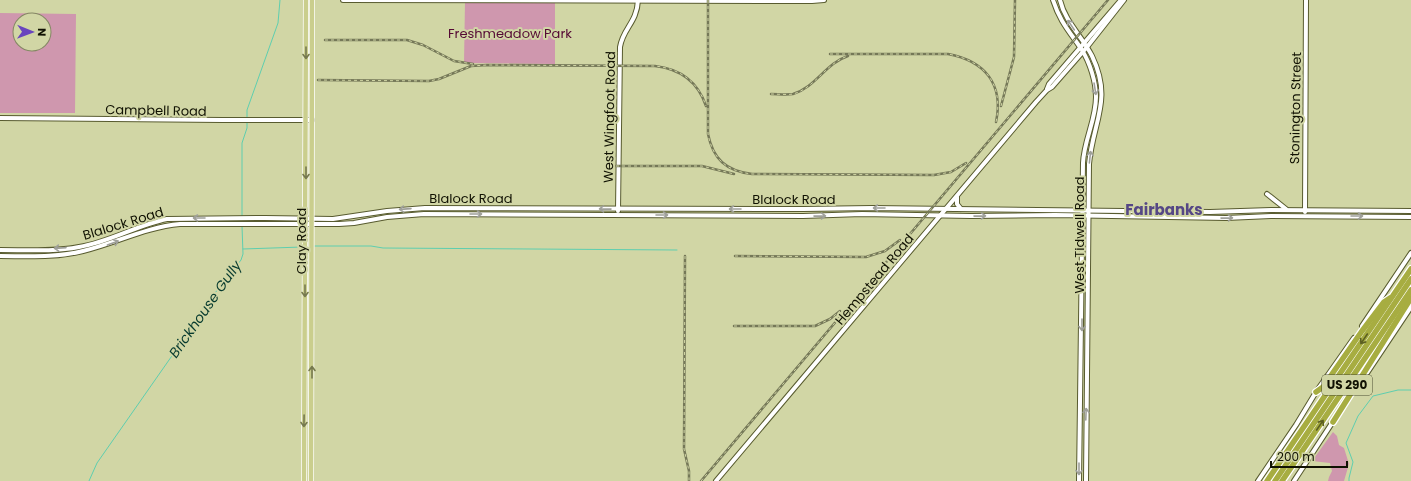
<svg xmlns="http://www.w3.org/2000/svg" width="1411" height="481" viewBox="0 0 1411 481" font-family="Poppins,sans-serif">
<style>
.green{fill:#cf97ae;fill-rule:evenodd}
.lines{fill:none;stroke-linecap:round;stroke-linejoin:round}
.stream{stroke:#5eceaf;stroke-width:1}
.secondary-casing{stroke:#585b2f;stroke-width:6}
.primary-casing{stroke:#fff;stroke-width:6}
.highway-casing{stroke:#fff;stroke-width:8}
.secondary{stroke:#fff;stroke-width:4}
.primary{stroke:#cace8d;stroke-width:4.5}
.highway{stroke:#a7ad41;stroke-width:5.5}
.rail-casing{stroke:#757858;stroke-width:2.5}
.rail{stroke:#d1d6a5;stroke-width:1;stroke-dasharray:3;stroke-linecap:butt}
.oneway{stroke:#9fa09a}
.oneway2{stroke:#76794e}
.oneway3{stroke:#5c5f22}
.labels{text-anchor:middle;stroke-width:4;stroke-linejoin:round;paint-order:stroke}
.shield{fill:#d1d6a5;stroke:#4a4c33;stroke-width:1}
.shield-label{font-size:12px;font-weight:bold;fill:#101102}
.park-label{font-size:13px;fill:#550934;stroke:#d1d6a5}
.street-label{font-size:13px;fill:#101102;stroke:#d1d6a5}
.water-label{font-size:14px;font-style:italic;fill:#063a2e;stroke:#d1d6a5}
.quarter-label{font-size:15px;font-weight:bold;fill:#554785;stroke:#d1d6a5}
</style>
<rect width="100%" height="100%" fill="#d1d6a5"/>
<g class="green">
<polygon points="465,2 555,3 555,64 464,63"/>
<path d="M0,13l76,1 -1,99h-75zM20,20h24v24h-24z"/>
<polygon points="1333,432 1337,436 1339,445 1344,448 1349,464 1344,481 1328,481 1329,477 1332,471 1330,463 1312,461"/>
</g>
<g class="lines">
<g class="stream">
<polyline points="247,118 247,110 278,23 280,0"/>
<polyline points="242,217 242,143 247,128 247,121"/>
<polyline points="315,246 371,246 383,248 677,250"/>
<polyline points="243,249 302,247"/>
<polyline points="89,481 97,463 190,330 200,312 241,260 243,254 242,226"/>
<polyline points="1349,481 1349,478 1353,462 1346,443 1358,416 1373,396 1398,390 1411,390"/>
</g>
<g class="secondary-casing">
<g id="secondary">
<polyline points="343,0 812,1 824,0"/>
<path d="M1053,0c7,22 17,32 29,50 8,13 14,32 14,47 0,23 -12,43 -13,66l-4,318"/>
<path d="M1060,0c5,22 22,36 32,56 21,44 1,65 -3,108l-3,317"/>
<polyline points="1047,89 1049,84 1121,0"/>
<polyline points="0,118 222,120 312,120"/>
<polyline points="1267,194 1286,209"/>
<polyline points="957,197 957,204 961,209"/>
<path d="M618,211l2,-164c3,-19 17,-24 18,-47"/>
<polyline points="1305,212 1306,0"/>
<path d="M0,250c26,0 54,2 79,-3 31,-5 58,-22 88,-28l98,-1 68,1 54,-8 38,-3 378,1 69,-1 338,4 61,-2 140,1"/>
<path d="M0,256c27,0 56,2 83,-5 33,-8 63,-24 97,-27h159l15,-1 33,-6 37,-3 379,2 59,-2 109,2 84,-1 171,3 45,-2 140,1"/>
<polyline points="1362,326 1411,253"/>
<polyline points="1367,373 1411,307"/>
<polyline points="716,481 1036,102 1047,90 1052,87 1087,47 1124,0"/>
<polyline points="1258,481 1296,425 1316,392 1354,338"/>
<polyline points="1294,481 1334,420"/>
</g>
</g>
<g class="primary-casing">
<g id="primary">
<polyline points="304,481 306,0"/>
<polyline points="311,481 312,0"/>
</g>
</g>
<g class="highway-casing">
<g id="highway">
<polyline points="1316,392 1323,387 1362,331 1384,302 1390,298"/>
<polyline points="1333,422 1411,298"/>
<polyline points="1267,481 1411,269"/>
<polyline points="1275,481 1411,279"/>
<polyline points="1282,481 1411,290"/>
</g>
</g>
<use href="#secondary" class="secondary"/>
<use href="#primary" class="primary"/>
<use href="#highway" class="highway"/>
<g class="rail-casing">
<g id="rail">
<path d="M708,0v134c5,25 18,37 44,40l182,1 17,-3 15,-9"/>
<polyline points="325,40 407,40 423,45 454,61 473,64"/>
<path d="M830,54h118c37,7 56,30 48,68"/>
<path d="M318,80l111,1 10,-2 32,-13 16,-1 168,1c26,3 43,16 51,40"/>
<path d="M771,94c7,0 15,1 22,0 22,-6 33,-31 55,-38"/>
<polyline points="1001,106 1014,57 1015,0"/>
<polyline points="616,166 702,166 734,174"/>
<polyline points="685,256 684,449 689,471 689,481"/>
<polyline points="735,256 866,257 885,251 900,240"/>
<polyline points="734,326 815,326 830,319 840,311"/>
<polyline points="701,481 1108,0"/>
</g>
</g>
<use href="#rail" class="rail"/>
</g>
<defs><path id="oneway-shaft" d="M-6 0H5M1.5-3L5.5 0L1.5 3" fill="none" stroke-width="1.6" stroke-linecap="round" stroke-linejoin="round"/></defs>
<g class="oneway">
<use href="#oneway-shaft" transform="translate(1071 25) rotate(-124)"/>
<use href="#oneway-shaft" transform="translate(1095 89) rotate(81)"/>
<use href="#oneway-shaft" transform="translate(1090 157) rotate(-84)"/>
<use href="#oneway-shaft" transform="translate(879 208) rotate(-180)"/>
<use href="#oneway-shaft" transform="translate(405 209) rotate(176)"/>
<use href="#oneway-shaft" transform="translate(605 209) rotate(-179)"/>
<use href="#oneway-shaft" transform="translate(735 209) rotate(-180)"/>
<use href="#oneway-shaft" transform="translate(476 214)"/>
<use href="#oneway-shaft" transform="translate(662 215)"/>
<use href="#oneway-shaft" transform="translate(820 216) rotate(-1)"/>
<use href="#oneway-shaft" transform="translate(980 216) rotate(-1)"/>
<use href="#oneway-shaft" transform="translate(1357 216)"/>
<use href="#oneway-shaft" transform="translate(199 218) rotate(180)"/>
<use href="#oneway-shaft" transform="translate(1227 218) rotate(-1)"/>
<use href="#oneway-shaft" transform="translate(113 243) rotate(-20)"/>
<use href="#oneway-shaft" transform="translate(60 248) rotate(176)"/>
<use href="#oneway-shaft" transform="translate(1082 325) rotate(90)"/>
<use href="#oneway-shaft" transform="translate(1086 414) rotate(-88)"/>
<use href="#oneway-shaft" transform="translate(1079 469) rotate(90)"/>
</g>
<g class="oneway2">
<use href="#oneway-shaft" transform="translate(306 53) rotate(90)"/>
<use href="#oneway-shaft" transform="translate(306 173) rotate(90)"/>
<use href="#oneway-shaft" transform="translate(305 291) rotate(90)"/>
<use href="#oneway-shaft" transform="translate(312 372) rotate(-90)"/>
<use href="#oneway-shaft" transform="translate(304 421) rotate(91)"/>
</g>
<g class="oneway3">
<use href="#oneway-shaft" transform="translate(1364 339) rotate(124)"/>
<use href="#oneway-shaft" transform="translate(1320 425) rotate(-56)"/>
</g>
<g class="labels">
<rect class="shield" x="1322" y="375" width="50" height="20" rx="3"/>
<g class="shield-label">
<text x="1347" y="389">US 290</text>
</g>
<g class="park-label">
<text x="510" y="38">Freshmeadow Park</text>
</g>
<g class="street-label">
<text transform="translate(1295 108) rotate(-89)" y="5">Stonington Street</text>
<text transform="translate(156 110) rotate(1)" y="5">Campbell Road</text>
<text transform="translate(609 117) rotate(-89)" y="5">West Wingfoot Road</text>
<text x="471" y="203">Blalock Road</text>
<text x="794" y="204">Blalock Road</text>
<text transform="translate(123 223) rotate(-17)" y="5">Blalock Road</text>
<text transform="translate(1079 235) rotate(-90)" y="5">West Tidwell Road</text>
<text transform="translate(301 241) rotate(-90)" y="5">Clay Road</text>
<text transform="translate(874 279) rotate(-50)" y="5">Hempstead Road</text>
</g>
<g class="water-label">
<text transform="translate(205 309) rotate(-55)" y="5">Brickhouse Gully</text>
</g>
<g class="quarter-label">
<text x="1164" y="215">Fairbanks</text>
</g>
</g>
<g transform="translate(32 32) rotate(91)"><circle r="19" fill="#d1d6a5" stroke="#848764"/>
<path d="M0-3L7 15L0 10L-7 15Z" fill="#6945be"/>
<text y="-6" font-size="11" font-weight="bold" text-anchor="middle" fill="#101102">N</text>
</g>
<path d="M1271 461v6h76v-6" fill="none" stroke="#101102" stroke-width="2"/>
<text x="1277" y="461" font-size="12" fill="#101102" stroke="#d1d6a5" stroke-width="3" paint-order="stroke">200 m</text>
</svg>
